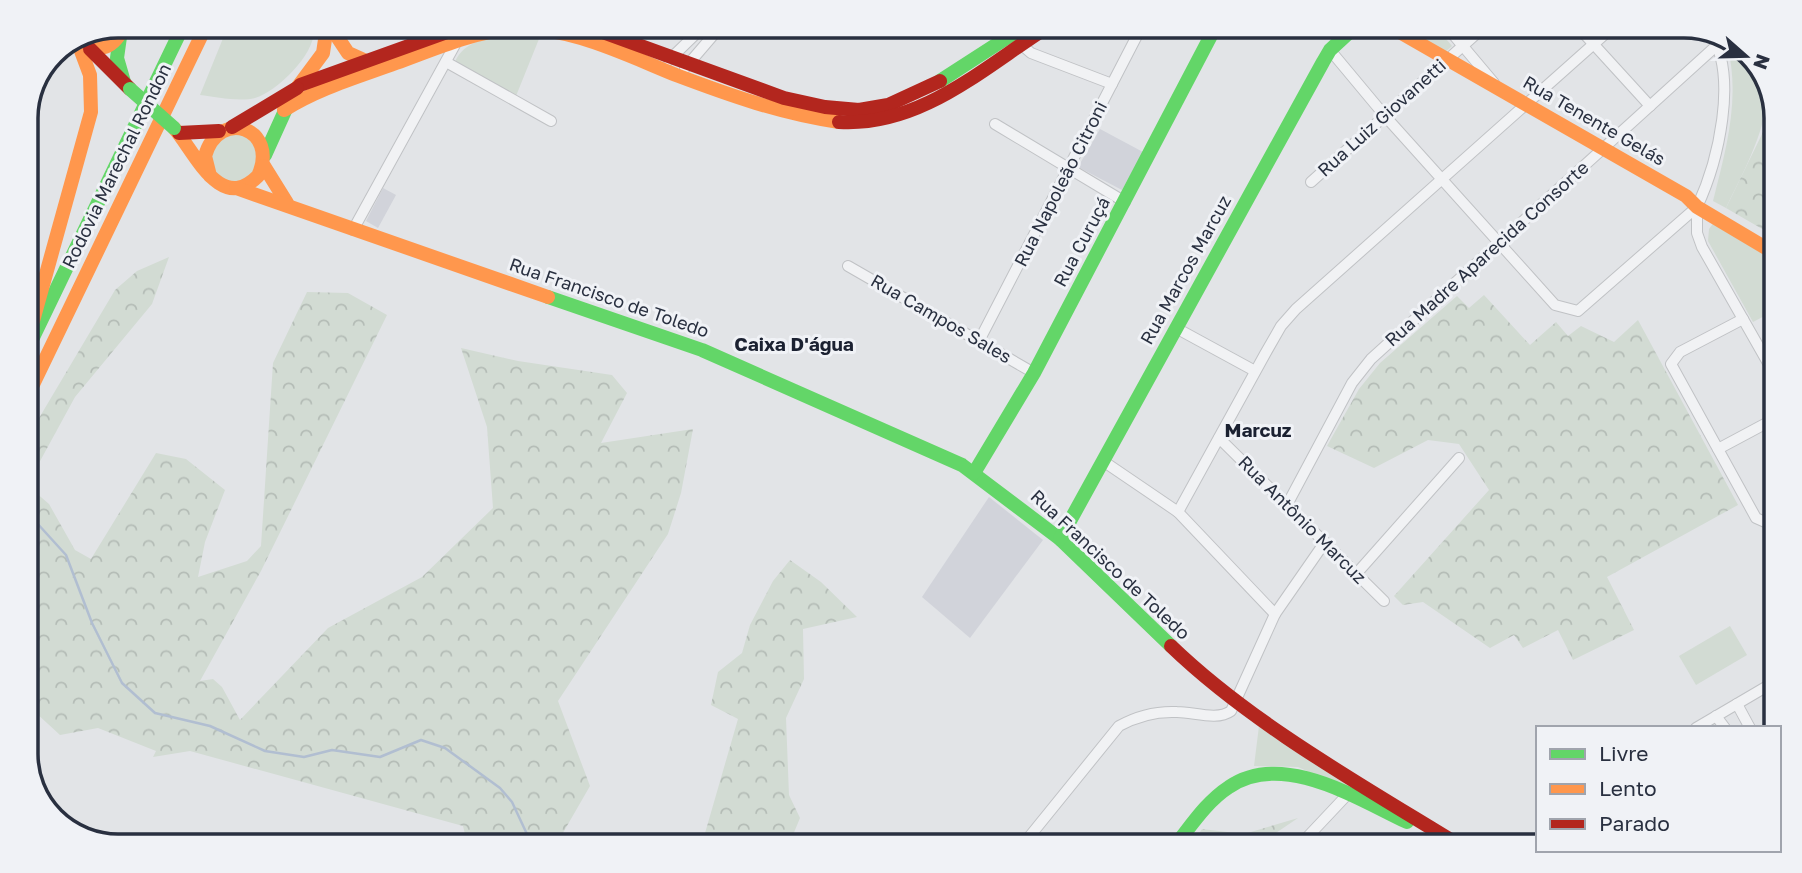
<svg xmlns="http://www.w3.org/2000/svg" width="1802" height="873" viewBox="0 0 1802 873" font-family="'Golos Text',sans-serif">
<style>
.built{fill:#d1d3da}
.green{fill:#d2dbd3}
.forest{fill:url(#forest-crowns)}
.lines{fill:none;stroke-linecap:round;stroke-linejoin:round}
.stream{stroke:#b1bed1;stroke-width:2.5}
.street-casing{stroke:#c0c2c5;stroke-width:12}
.street{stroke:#f1f2f4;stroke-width:10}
.fast{stroke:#63d668;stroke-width:14}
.slow{stroke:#ff974d;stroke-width:14}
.jam{stroke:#b3261e;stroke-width:14}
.fast-bridge{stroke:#63d668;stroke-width:14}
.labels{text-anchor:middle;stroke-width:6;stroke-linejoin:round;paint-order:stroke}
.street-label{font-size:18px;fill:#293040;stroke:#f0f2f6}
.neighbourhood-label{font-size:19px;font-weight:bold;fill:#1b2131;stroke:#f0f2f6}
.rim{fill:none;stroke:#293040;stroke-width:3.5}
</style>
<defs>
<pattern id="forest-crowns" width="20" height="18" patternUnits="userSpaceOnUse" patternTransform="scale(1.75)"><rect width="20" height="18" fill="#d2dbd3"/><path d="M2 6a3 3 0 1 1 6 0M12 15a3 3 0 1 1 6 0" fill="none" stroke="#b4bcb6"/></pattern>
</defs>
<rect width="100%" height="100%" fill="#e2e4e7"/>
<g class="built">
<polygon points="1100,129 1143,152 1122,190 1078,167"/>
<polygon points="383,188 396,195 378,228 366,221"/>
<polygon points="989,497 1043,540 970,638 922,597"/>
</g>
<g class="green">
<path d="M228,26h86c4,26 -36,65 -59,72 -15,4 -40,-1 -55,-3z"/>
<polygon points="1401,26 1435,26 1452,46 1445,52"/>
<path d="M528,34h13l-25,62 -61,-34c11,-27 47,-24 73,-28z"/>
<path d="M1731,41c8,8 21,16 28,25 26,34 -18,110 -33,142l-13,-7c13,-52 28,-103 14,-157z"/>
<circle cx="235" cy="158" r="24"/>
<polygon points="1715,221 1776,256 1776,310 1753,322 1708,241 1709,229"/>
<polygon points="1730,626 1747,655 1696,685 1679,656"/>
<polygon points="1259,726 1388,807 1298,767 1254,766"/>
</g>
<g class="forest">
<polygon points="1766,83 1776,112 1776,237 1726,208 1763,132"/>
<polygon points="169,257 152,304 75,397 27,485 49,504 75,550 91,559 156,453 186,459 225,490 205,542 198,577 247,561 261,546 273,363 307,292 348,293 387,315 261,571 200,681 213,679 222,687 240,720 328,628 422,577 493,508 487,427 461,348 518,361 612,375 627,393 601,443 693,429 681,493 668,534 558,701 590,786 560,838 558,847 468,847 463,826 190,751 153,757 156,751 98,728 60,735 35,712 26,711 26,440 115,290 137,271"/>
<polygon points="1484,295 1530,345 1556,322 1568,336 1581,326 1614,342 1638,320 1738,505 1607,577 1634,630 1573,660 1558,630 1523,648 1514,635 1490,648 1423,602 1403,605 1394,596 1489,490 1459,444 1428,440 1374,468 1327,446 1359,389 1380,363 1457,296 1469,308"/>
<polygon points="790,560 821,582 857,617 803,629 804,679 786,718 789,795 800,818 788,847 779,847 761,839 750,847 701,847 738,719 711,705 718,672 742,653 750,625 773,581"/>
<polygon points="1298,818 1255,847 1190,847 1202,829 1244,834"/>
</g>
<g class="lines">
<polyline class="stream" points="26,511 66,555 92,623 122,683 155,713 210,726 265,751 304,757 332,750 380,757 421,740 445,748 500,788 512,802 533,847"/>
<g class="street-casing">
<g id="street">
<polyline points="1446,26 1494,83"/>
<polyline points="1577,26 1650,106"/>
<polyline points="1016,40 1031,53 1112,84"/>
<path d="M1330,50l55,66 170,189 23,6 119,-104c21,-45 42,-131 13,-175"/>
<polyline points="669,60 704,26"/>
<polyline points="446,62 551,121"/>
<polyline points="685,68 721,26"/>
<polyline points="995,124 1125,202"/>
<polyline points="1311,182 1485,26"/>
<polyline points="1697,207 1697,233 1702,247 1776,377"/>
<polyline points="353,230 457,41"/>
<polyline points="848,266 1034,373"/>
<polyline points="1743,319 1680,352 1671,364 1756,518 1765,522 1776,515"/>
<polyline points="1176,328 1255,371"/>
<polyline points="979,341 1142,26"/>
<polyline points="1219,438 1384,601"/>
<polyline points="1718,449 1776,418"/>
<polyline points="1103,461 1178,512 1275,614"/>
<polyline points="1288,503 1352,383 1371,359 1726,37"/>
<polyline points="1178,512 1265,354 1281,326 1296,309 1614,26"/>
<polyline points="1357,573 1459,458"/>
<polyline points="1737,704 1750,728"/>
<polyline points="1716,716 1725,728"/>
<polyline points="1696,728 1776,681"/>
<path d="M1021,847l98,-121c18,-10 37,-15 58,-14 17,0 40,9 54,-1l44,-97 50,-72"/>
<polyline points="1298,847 1346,796"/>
</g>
</g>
<use href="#street" class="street"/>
<g class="fast">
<polyline points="120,37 117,58 124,82"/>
<polyline points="940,81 1025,26"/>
<polyline points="265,155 289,102"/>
<polyline points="548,297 702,350 962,465 1060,539 1171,646"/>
<polyline points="26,352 183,26"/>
<polyline points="974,473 1034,373 1216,26"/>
<polyline points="1060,539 1323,62 1330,50 1356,26"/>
<path d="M1174,847c17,-21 32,-45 55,-60 53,-37 129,12 178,35"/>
</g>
<g class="slow">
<polyline points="330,26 348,53 368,62"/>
<polyline points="1389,26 1686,196 1697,207 1776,254"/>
<path d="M79,42c20,13 36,5 45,-16"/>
<polyline points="297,88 323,53 327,26"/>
<path d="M284,110c35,-22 74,-33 112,-47 36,-13 74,-30 112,-34 58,-5 116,25 168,46 53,20 106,39 163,47"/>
<path d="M174,128c21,24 46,86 84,48 22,-48 -39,-69 -53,-20l5,20"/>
<polyline points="264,166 287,203"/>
<polyline points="236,188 548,297"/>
<polyline points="33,321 91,112 90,75 78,43"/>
<polyline points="26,399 206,26"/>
</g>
<g class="jam">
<polyline points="586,26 784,98 825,107 859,110 888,105 940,81"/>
<polyline points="90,49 130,89"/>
<polyline points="300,85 464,26"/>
<path d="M839,122c82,5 145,-55 210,-96"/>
<polyline points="232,127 297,88"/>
<polyline points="179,133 219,131"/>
<path d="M1171,646c82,79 194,141 291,201"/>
</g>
<polyline class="fast-bridge" points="130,89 174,128"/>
</g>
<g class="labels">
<g class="street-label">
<text transform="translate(1382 118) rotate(-42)" y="6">Rua Luiz Giovanetti</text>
<text transform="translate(1594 121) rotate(30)" y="6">Rua Tenente Gelás</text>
<text transform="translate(117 166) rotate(-64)" y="6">Rodovia Marechal Rondon</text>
<text transform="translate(1061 184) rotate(-63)" y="6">Rua Napoleão Citroni</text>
<text transform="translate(1082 242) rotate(-62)" y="6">Rua Curuçá</text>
<text transform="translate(1487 254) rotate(-42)" y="6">Rua Madre Aparecida Consorte</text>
<text transform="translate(1186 270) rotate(-61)" y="6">Rua Marcos Marcuz</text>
<text transform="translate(609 298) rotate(19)" y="6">Rua Francisco de Toledo</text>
<text transform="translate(941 319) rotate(30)" y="6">Rua Campos Sales</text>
<text transform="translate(1302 520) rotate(45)" y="6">Rua Antônio Marcuz</text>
<text transform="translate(1110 565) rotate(43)" y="6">Rua Francisco de Toledo</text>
</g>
<g class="neighbourhood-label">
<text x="794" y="351">Caixa D'água</text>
<text x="1258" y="437">Marcuz</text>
</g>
</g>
<path d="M0 0H1802V873H0ZM118 38H1684A80 80 0 0 1 1764 118V754A80 80 0 0 1 1684 834H118A80 80 0 0 1 38 754V118A80 80 0 0 1 118 38Z" fill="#f0f2f6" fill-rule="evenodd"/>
<path class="rim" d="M118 38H1684A80 80 0 0 1 1764 118V754A80 80 0 0 1 1684 834H118A80 80 0 0 1 38 754V118A80 80 0 0 1 118 38Z"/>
<rect x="1536" y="726" width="245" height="126" fill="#f0f2f6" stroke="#a0a4ad" stroke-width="2"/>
<rect x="1550" y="749" width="35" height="10" fill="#63d668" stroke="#a0a4ad" stroke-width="2"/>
<text x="1599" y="761" font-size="21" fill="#293040">Livre</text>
<rect x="1550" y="784" width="35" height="10" fill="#ff974d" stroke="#a0a4ad" stroke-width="2"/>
<text x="1599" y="796" font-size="21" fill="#293040">Lento</text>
<rect x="1550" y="819" width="35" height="10" fill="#b3261e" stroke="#a0a4ad" stroke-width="2"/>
<text x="1599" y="831" font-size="21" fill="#293040">Parado</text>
<g transform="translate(1746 56) rotate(110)" stroke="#f0f2f6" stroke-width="5" paint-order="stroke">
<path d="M0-5L12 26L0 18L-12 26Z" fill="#293040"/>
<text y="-10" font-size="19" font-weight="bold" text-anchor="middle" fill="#293040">N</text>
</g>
</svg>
